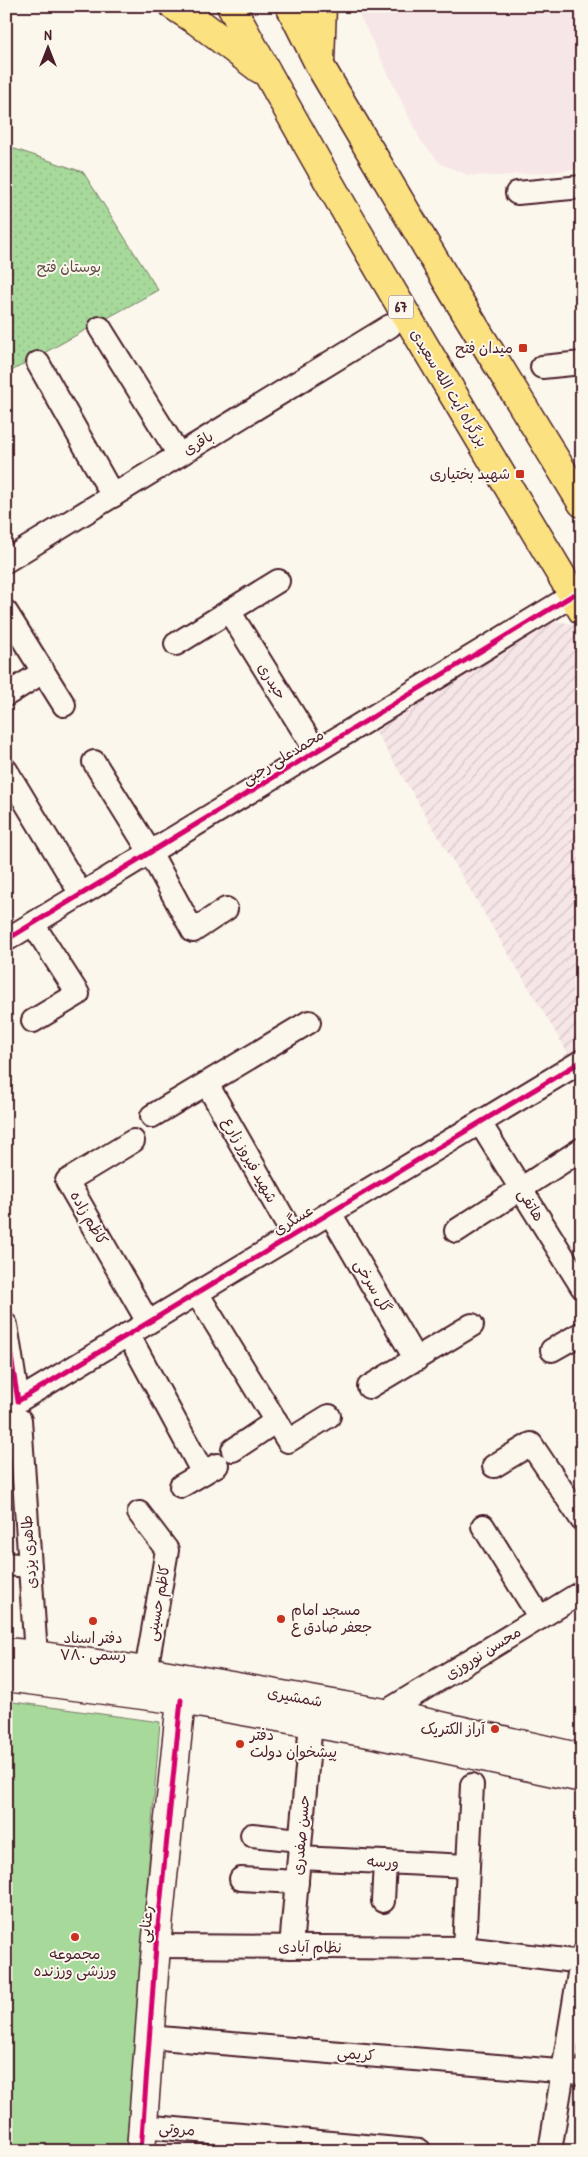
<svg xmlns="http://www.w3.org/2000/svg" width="588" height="2157" viewBox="0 0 588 2157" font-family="'Patrick Hand','Playpen Sans Arabic',sans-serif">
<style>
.built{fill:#f7e6e7}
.industrial{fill:url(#industrial-furrows)}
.grass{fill:#a7d99b;stroke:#787c63}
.park{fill:url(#park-dots);stroke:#787c63}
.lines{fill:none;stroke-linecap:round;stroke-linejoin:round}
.minor-casing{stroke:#4a1f2b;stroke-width:26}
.tertiary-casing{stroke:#4a1f2b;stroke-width:31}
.secondary-casing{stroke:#4a1f2b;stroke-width:31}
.trunk-casing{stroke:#4a1f2b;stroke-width:31}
.minor{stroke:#fbf7ec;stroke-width:22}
.tertiary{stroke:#fbf7ec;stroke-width:28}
.secondary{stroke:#fbf7ec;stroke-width:28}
.trunk{stroke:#fbe180;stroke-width:28}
.cycleway-casing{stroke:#fbf7ec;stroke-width:8}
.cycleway{stroke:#d6006c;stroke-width:5}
.poi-dot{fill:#c8321e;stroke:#fbf7ec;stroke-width:2}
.labels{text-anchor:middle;stroke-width:4;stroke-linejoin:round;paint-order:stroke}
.shield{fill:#fbf7ec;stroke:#7f6065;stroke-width:1}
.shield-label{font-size:14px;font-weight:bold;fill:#4a1f2b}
.park-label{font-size:15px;fill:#614e47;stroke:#fbf7ec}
.poi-label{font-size:15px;fill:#4a1f2b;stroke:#fbf7ec;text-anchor:end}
.street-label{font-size:15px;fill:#4a1f2b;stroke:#fbf7ec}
</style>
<defs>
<pattern id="industrial-furrows" width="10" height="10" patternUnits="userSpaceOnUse" patternTransform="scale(1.25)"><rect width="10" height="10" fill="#f7e6e7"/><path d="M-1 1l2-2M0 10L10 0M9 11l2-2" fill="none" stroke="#d5c5c6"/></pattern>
<pattern id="park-dots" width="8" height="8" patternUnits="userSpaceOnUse" patternTransform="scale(1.25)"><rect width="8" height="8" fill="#a7d99b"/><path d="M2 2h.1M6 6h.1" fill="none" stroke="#91ba86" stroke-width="1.8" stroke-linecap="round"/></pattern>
</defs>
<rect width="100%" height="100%" fill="#fbf7ec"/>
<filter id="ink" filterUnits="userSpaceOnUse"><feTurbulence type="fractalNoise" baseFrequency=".02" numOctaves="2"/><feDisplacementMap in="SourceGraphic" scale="10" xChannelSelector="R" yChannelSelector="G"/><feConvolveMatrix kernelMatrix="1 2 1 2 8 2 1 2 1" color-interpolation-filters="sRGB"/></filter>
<g filter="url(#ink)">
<polygon class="built" points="355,6 582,6 582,169 499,176 468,175 441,164 421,141"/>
<polygon class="industrial" points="556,621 578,625 582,631 582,1047 569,1055 374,729"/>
<polygon class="grass" points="6,1701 160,1722 126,2151 6,2151"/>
<polygon class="park" points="6,146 83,172 158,290 6,374"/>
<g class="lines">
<g class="minor-casing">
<g id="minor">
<polyline points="517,193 582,187"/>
<polyline points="100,328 179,455"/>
<polyline points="38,363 113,496"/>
<polyline points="542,367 582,363"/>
<polyline points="6,561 390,326"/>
<polyline points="229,611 316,751"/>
<polyline points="6,612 64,705"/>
<polyline points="176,644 278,581"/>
<polyline points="6,695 43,672"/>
<polyline points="94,762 150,852 193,931 226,909"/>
<polyline points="6,770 81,894"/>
<polyline points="33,924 78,994 33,1021"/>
<polyline points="6,940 573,595"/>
<polyline points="207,1084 293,1235"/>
<polyline points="152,1116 309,1022"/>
<polyline points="480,1123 582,1287"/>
<polyline points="133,1141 67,1181 148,1322"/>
<polyline points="330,1213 416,1360"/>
<polyline points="456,1231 582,1149"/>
<polyline points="197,1293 288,1441 329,1416"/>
<polyline points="6,1325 18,1401 582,1061"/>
<polyline points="128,1334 203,1473"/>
<polyline points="552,1350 582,1333"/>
<polyline points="369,1387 472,1325"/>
<polyline points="20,1420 36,1655"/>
<polyline points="233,1450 276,1421"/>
<polyline points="494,1466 531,1444 582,1520"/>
<polyline points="181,1486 217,1465"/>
<polyline points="139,1513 167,1550 146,1671"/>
<polyline points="483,1526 540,1618"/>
<polyline points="6,1564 30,1566"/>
<polyline points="384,1713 582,1592"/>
<polyline points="252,1835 300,1840"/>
<polyline points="299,1858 468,1866"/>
<polyline points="241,1879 297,1882"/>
<polyline points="383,1901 385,1862"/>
<polyline points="156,1946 464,1948 582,1962"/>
<polyline points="291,1947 311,1723"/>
<polyline points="464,1948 472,1785"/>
<polyline points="148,2037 582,2073"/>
<polyline points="142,2126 420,2151"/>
<polyline points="550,2151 582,1955"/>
</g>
</g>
<g class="tertiary-casing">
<polyline id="tertiary" points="141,2151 156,1946 181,1700"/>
</g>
<g class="secondary-casing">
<g id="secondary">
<polyline points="6,1652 36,1655 146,1671 384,1713 582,1758"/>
<polyline points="6,1677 181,1700 380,1735 582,1778"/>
</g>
</g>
<g class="trunk-casing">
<g id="trunk">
<polyline points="174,6 197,21 260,69"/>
<path d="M231,6c110,205 232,404 351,604"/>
<polyline points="290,6 320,66 454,293 582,503"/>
<polyline points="320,62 322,6"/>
</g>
</g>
<use href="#minor" class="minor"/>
<use href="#tertiary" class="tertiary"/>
<use href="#secondary" class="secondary"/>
<use href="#trunk" class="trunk"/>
<g class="cycleway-casing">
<g id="cycleway">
<polyline points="6,940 573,595"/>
<polyline points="6,1325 18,1401 582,1061"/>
<polyline points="141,2151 156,1946 181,1700"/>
</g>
</g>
<use href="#cycleway" class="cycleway"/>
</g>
</g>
<g class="poi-dot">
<rect x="518" y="343" width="10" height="10" rx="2.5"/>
<rect x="515" y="469" width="10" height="10" rx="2.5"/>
<circle cx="281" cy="1619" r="5"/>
<circle cx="93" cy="1621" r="5"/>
<circle cx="495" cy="1729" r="5"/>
<circle cx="240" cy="1744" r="5"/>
<circle cx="75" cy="1937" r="5"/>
</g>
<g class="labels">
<rect class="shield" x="388.5" y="295.5" width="25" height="23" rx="4"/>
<g class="shield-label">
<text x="401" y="312">67</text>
</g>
<g class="park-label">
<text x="69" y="272">بوستان فتح</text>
</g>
<g class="poi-label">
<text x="513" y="353">میدان فتح</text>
<text x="510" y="479">شهید بختیاری</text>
<text x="291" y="1615" text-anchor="start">مسجد امام<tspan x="291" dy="17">جعفر صادق ع</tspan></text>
<text x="93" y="1643" text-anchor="middle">دفتر اسناد<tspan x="93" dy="17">رسمی ۷۸۰</tspan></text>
<text x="485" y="1734">آراز الکتریک</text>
<text x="250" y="1740" text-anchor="start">دفتر<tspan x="250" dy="17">پیشخوان دولت</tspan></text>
<text x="75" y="1959" text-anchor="middle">مجموعه<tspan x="75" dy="17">ورزشی ورزنده</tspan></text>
</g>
<g class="street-label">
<text transform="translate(449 388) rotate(59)" y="5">بزرگراه آیت الله سعیدی</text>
<text transform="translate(198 443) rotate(-31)" y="5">باقری</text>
<text transform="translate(272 681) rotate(58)" y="5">حیدری</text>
<text transform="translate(283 757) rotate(-31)" y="5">محمدعلی رجبی</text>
<text transform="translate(250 1160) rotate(61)" y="5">شهید فیروز زارع</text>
<text transform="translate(531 1205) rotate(58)" y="5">هاتفی</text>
<text transform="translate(89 1218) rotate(60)" y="5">کاظم زاده</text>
<text transform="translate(293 1220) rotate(-31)" y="5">عسگری</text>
<text transform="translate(373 1286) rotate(60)" y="5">گل سرخی</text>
<text transform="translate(29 1552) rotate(-94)" y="5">طاهری یزدی</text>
<text transform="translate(158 1603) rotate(-80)" y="5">کاظم حسینی</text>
<text transform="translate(483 1653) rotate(-32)" y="5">محسن نوروزی</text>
<text transform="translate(295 1697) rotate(10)" y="5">شمشیری</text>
<text transform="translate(301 1835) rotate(-85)" y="5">حسن صفدری</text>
<text transform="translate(383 1862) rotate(3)" y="5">ورسه</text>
<text transform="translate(146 1924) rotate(-84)" y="5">رعنایی</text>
<text transform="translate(310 1947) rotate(1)" y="5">نظام آبادی</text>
<text transform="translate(356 2054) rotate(5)" y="5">کریمی</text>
<text transform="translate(177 2129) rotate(5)" y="5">مروتی</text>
</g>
</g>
<rect width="588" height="2157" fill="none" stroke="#fbf7ec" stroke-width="25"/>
<rect x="12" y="12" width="563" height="2132" fill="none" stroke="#4a1f2b" stroke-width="2" filter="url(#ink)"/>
<g transform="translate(48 48)" stroke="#fbf7ec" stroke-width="4" paint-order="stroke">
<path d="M0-4L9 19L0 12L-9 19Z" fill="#4a1f2b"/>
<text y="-8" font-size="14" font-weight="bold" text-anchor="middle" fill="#4a1f2b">N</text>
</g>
</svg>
